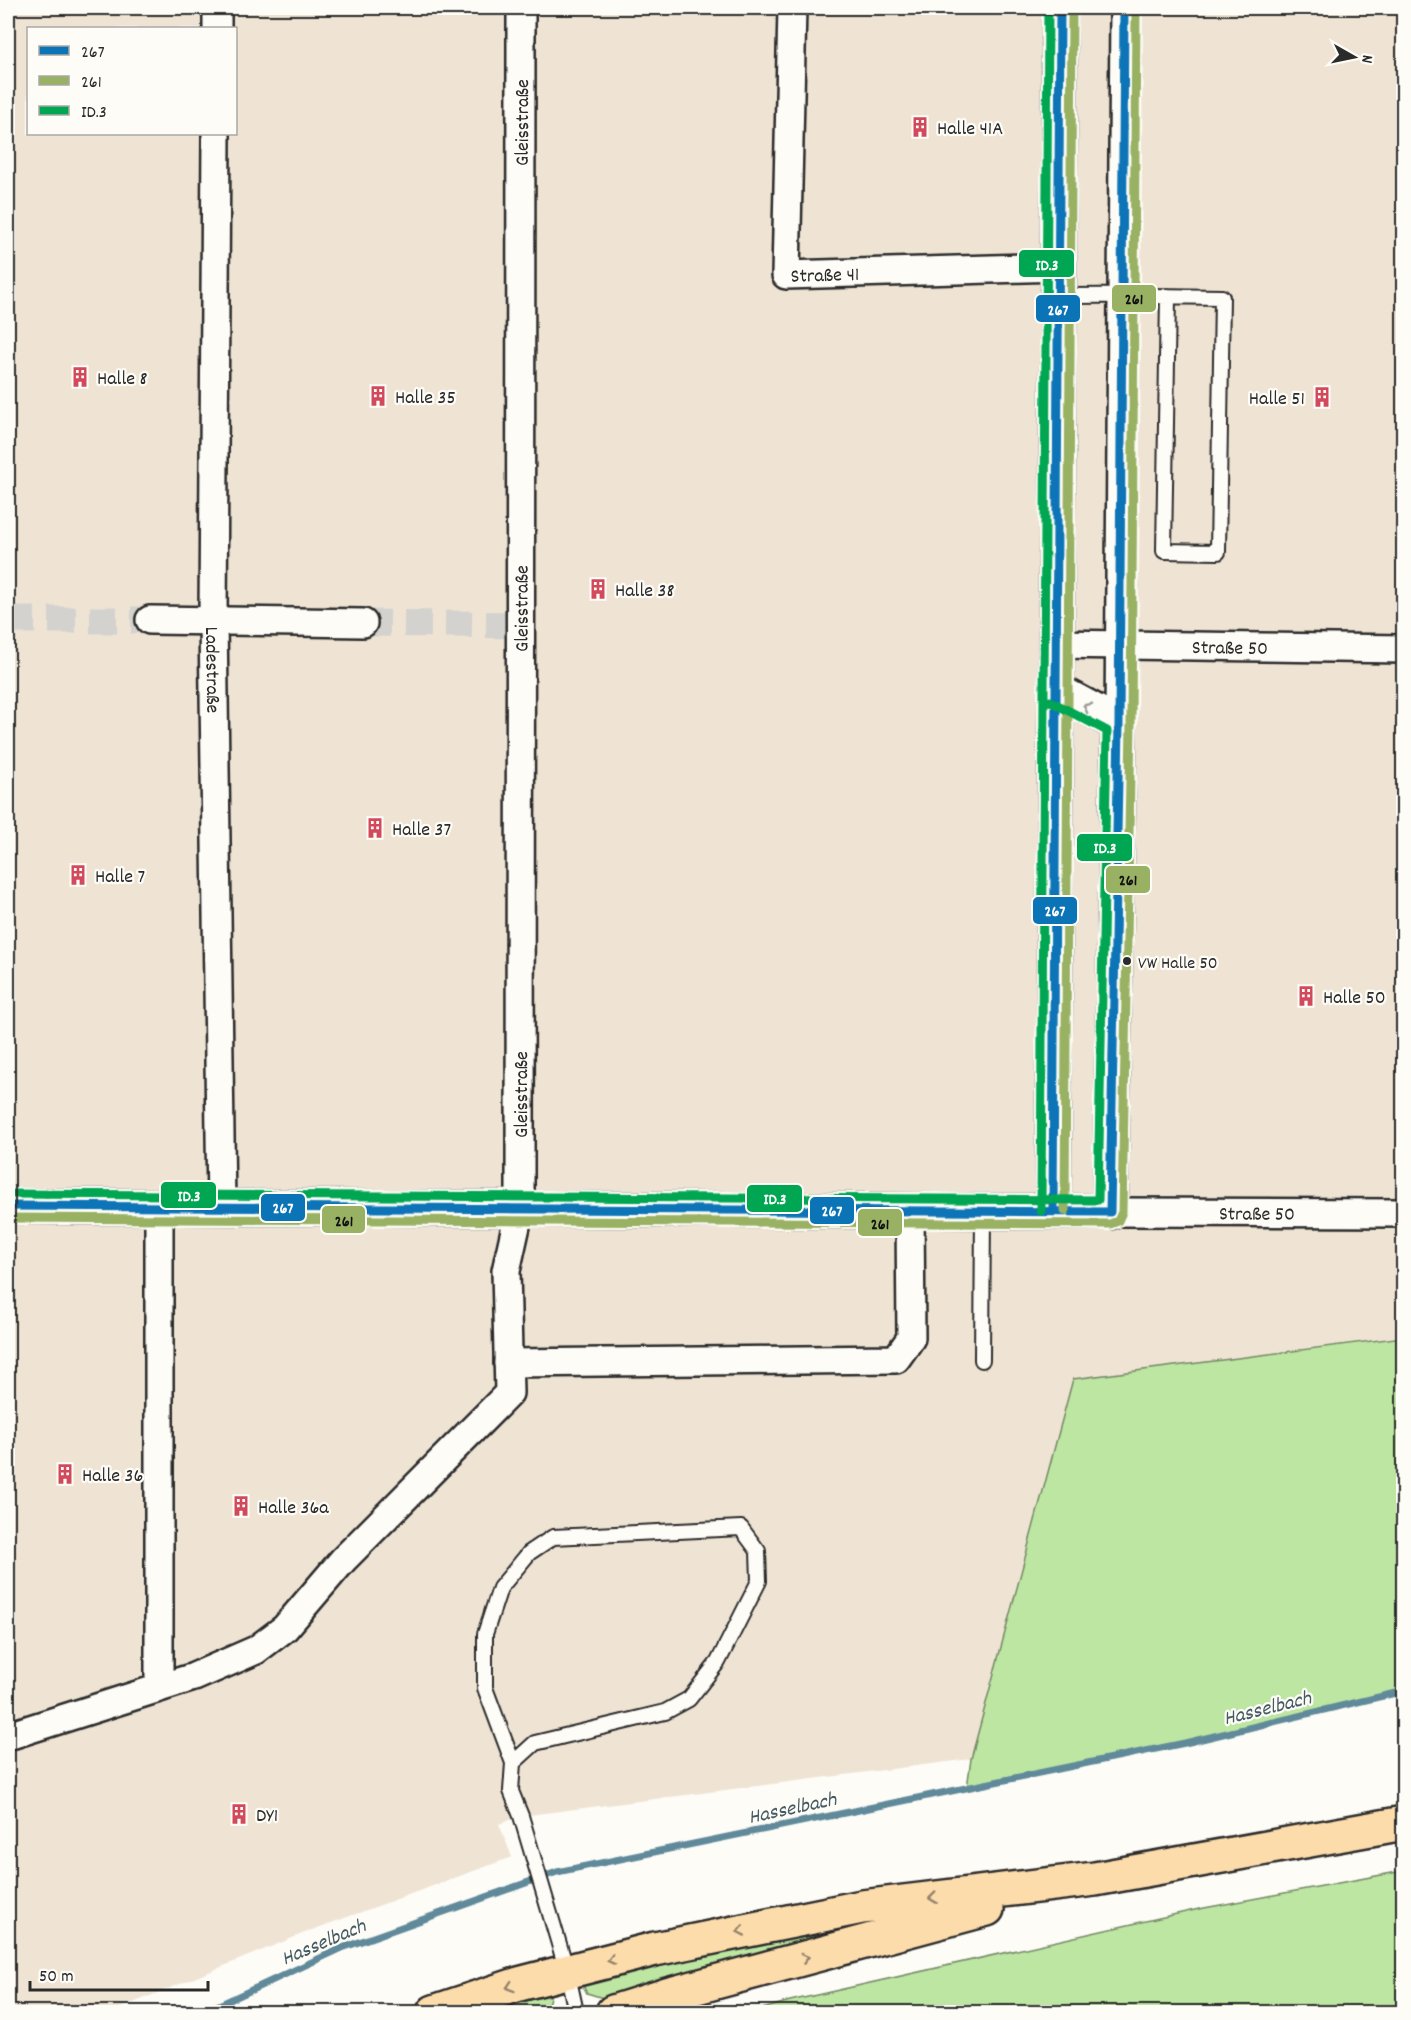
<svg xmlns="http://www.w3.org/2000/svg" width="1411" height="2020" viewBox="0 0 1411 2020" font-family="Dekko,sans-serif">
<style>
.built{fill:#efe4d4;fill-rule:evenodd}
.green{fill:#bce6a2;stroke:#748866;stroke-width:1.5}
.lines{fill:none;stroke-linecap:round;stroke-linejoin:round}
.stream{stroke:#60899a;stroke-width:7}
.minor-tunnel{stroke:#d3d2ce;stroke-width:27;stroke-dasharray:27 14;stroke-linecap:butt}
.service-casing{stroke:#2b2b2b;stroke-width:18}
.minor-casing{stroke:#2b2b2b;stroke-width:32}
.tertiary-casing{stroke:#2b2b2b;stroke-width:38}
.primary-casing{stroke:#2b2b2b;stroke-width:38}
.service{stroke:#fdfcf7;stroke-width:14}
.minor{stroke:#fdfcf7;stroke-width:27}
.tertiary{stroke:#fdfcf7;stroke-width:33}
.primary{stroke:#fddcac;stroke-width:33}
.bus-1-casing{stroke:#fdfcf7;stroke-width:14}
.bus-2-casing{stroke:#fdfcf7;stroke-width:14}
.bus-3-casing{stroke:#fdfcf7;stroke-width:14}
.bus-1{stroke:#0b74b7;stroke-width:9}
.bus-2{stroke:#99b162;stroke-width:9}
.bus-3{stroke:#00a651;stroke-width:9}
.oneway{stroke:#9e9e9b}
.oneway2{stroke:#94846c}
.bus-dot{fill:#2b2b2b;stroke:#fdfcf7;stroke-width:2}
.labels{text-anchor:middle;stroke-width:4.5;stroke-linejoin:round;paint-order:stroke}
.bus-label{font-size:18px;fill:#2b2b2b;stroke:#fdfcf7;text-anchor:start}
.street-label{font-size:20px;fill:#2b2b2b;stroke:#fdfcf7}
.poi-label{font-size:20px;fill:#2b2b2b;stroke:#fdfcf7;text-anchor:start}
.water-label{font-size:21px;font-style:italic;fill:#455a62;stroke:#fdfcf7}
.line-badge{stroke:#fdfcf7;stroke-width:2}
.badge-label{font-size:16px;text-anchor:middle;font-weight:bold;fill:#fff}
.pale-badge-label{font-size:16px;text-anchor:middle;font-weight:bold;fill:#111}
</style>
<rect width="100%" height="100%" fill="#fdfcf7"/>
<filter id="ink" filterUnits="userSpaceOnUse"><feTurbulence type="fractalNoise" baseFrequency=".0167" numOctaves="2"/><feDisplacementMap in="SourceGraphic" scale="12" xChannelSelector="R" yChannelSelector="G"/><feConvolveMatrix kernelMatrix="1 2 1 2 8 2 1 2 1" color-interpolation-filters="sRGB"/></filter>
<g filter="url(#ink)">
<path class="built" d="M8,8h1395v1329l-330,42 -102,380 -450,57 -22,8 13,33 -200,73 -201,82h-103zM28,28h208v106h-208z"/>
<g class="green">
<polygon points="1403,1337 1403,1691 1185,1743 967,1788 971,1759 1073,1379"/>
<polygon points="1403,1871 1403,2012 752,2012 790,2001 1199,1909"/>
<polygon points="843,1927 844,1930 603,1998 587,1993 581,1983 660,1964"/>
<polygon points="551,1993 548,2005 527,2012 491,2012"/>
</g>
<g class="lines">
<polyline class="stream" points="204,2012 342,1948 557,1872 1185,1743 1404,1691"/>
<g class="minor-tunnel">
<polyline points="8,620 150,620"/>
<polyline points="363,623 522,625"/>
</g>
<g class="service-casing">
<g id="service">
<path d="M1060,296c54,-1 108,0 162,1l-4,255 -54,-1 4,-255"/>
<polyline points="982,1360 983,1211"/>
<polyline points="513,1763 485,1688 485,1634 500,1588 529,1553 553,1537 741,1528 758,1551 759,1581 718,1662 689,1699 665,1712 535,1743 513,1763 511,1791 521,1816 567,1971 576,2012"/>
</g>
</g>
<g class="minor-casing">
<g id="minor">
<path id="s1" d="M792,8l-6,267 274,-8"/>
<polyline points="217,28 217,8"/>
<path id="s2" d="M216,134l-3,486 8,587"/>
<polyline points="150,620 363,623"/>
<path id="s3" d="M1056,644l348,5"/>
<polyline points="1119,724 1124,8"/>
<path id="s4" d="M1110,1212l294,1"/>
<polyline points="508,1363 896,1359 911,1338 910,1211"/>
<polyline points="159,1688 159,1207"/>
<path id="s5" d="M8,1736l186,-59 62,-27 29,-22 58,-68 166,-167 -3,-122 14,-63 1,-1200"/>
</g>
</g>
<g class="tertiary-casing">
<g id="tertiary">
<polyline points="8,1206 1110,1212 1119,724 1056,690"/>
<polyline points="1053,1211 1060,8"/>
</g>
</g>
<g class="primary-casing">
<g id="primary">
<polyline points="434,2012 519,1984 655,1949 862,1907 1095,1879 1404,1823"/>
<polyline points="613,2012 667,1995 987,1909"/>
</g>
</g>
<use href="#service" class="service"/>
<use href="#minor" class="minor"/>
<use href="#tertiary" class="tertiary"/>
<use href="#primary" class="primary"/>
<g class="bus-1-casing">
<g id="bus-1">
<polyline points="8,1206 1107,1212"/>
<polyline points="1053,1211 1060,8"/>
<polyline points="1110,1212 1119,724 1124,8"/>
</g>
</g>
<g class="bus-2-casing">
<g id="bus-2">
<polyline points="1065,1211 1072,8"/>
<polyline points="8,1218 1110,1224 1118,1221 1122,1212 1131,724 1136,8"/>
</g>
</g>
<g class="bus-3-casing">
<g id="bus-3">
<polyline points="8,1194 1098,1200 1107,731 1050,701"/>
<polyline points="1041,1211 1048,8"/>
</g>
</g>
<use href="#bus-1" class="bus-1"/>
<use href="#bus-2" class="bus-2"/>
<use href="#bus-3" class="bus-3"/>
</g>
<defs><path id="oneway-chevron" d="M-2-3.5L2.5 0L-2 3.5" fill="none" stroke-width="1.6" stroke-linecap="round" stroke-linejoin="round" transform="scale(1.5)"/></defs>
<use class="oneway" href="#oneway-chevron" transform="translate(1087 707) rotate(-152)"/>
<g class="oneway2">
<use href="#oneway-chevron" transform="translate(933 1898) rotate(173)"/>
<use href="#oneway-chevron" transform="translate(741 1931) rotate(169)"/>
<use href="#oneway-chevron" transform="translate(805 1958) rotate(-15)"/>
<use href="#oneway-chevron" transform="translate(611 1960) rotate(166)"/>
<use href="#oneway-chevron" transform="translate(510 1987) rotate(162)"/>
</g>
</g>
<defs>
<g id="building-bare" transform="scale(1.62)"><path d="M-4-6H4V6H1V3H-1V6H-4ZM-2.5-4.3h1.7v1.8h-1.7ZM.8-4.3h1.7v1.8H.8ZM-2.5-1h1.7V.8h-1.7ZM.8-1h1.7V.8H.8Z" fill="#d1495b" stroke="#fdfcf7" stroke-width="2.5" paint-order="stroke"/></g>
</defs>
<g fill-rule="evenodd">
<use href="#building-bare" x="920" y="127"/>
<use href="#building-bare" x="80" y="377"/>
<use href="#building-bare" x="378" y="396"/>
<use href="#building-bare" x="1322" y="397"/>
<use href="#building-bare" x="598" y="589"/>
<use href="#building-bare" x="375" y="828"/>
<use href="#building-bare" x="78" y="875"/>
<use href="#building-bare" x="1306" y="996"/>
<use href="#building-bare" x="65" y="1474"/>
<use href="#building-bare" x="241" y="1506"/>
<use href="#building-bare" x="239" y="1814"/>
</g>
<circle class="bus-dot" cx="1127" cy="961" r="5"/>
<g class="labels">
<g class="bus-label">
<text x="1138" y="968">VW Halle 50</text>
</g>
<g class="street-label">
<text dy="7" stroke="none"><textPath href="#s5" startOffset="1896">Gleisstraße</textPath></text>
<text dy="7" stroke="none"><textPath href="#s1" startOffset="306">Straße 41</textPath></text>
<text dy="7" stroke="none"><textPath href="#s5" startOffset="1410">Gleisstraße</textPath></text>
<text dy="7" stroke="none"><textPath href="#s3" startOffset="174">Straße 50</textPath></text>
<text dy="7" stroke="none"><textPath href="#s2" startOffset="536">Ladestraße</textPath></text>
<text dy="7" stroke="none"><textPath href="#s5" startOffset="924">Gleisstraße</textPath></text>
<text dy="7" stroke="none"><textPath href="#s4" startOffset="147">Straße 50</textPath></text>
</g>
<g class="poi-label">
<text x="937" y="134">Halle 41A</text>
<text x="97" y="384">Halle 8</text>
<text x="395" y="403">Halle 35</text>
<text x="1305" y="404" text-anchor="end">Halle 51</text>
<text x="615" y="596">Halle 38</text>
<text x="392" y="835">Halle 37</text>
<text x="95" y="882">Halle 7</text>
<text x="1323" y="1003">Halle 50</text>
<text x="82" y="1481">Halle 36</text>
<text x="258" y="1513">Halle 36a</text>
<text x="256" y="1821">DY1</text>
</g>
<g class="water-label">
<text transform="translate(1267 1707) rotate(-14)" y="7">Hasselbach</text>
<text transform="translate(792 1807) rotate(-12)" y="7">Hasselbach</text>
<text transform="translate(323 1941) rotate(-23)" y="7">Hasselbach</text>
</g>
</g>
<g class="line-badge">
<rect x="1018" y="249" width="57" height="29" rx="6" fill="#00a651"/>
<rect x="1111" y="284" width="46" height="29" rx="6" fill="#99b162"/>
<rect x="1035" y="294" width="46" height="29" rx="6" fill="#0b74b7"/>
<rect x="1076" y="833" width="57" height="29" rx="6" fill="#00a651"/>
<rect x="1105" y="865" width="46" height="29" rx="6" fill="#99b162"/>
<rect x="1032" y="896" width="46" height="29" rx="6" fill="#0b74b7"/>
<rect x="160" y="1181" width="57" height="28" rx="6" fill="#00a651"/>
<rect x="746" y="1184" width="57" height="29" rx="6" fill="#00a651"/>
<rect x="260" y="1193" width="46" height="29" rx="6" fill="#0b74b7"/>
<rect x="809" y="1196" width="46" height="29" rx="6" fill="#0b74b7"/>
<rect x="321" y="1205" width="45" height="29" rx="6" fill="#99b162"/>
<rect x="857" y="1208" width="46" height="29" rx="6" fill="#99b162"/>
</g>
<g class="badge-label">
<text x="1047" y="270">ID.3</text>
<text x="1058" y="315">267</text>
<text x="1105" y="853">ID.3</text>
<text x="1055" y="916">267</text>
<text x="189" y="1201">ID.3</text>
<text x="775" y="1204">ID.3</text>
<text x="283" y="1213">267</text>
<text x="832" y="1216">267</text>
</g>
<g class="pale-badge-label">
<text x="1134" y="304">261</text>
<text x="1128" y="885">261</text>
<text x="344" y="1226">261</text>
<text x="880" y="1229">261</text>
</g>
<rect width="1411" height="2020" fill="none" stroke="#fdfcf7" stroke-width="30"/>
<rect x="15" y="15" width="1381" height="1990" fill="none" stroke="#2b2b2b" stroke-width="2" filter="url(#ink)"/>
<rect x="27" y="27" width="210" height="108" fill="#fdfcf7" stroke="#a9a8a5" stroke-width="1.5"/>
<rect x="39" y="46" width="30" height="9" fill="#0b74b7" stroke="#a9a8a5" stroke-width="1.5"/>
<text x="81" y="57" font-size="18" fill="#2b2b2b">267</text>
<rect x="39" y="76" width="30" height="9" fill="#99b162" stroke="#a9a8a5" stroke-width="1.5"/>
<text x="81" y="87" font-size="18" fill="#2b2b2b">261</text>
<rect x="39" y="106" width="30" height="9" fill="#00a651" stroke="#a9a8a5" stroke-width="1.5"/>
<text x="81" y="117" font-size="18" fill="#2b2b2b">ID.3</text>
<g transform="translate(1354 57) rotate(99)" stroke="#fdfcf7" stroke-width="4.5" paint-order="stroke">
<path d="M0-4.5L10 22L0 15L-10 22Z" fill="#2b2b2b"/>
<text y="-9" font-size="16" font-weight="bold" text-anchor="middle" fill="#2b2b2b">N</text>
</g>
<path d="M30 1981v9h178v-9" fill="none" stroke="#2b2b2b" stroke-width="3"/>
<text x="39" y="1981" font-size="18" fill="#2b2b2b" stroke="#fdfcf7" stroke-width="4.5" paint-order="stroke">50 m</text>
</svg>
